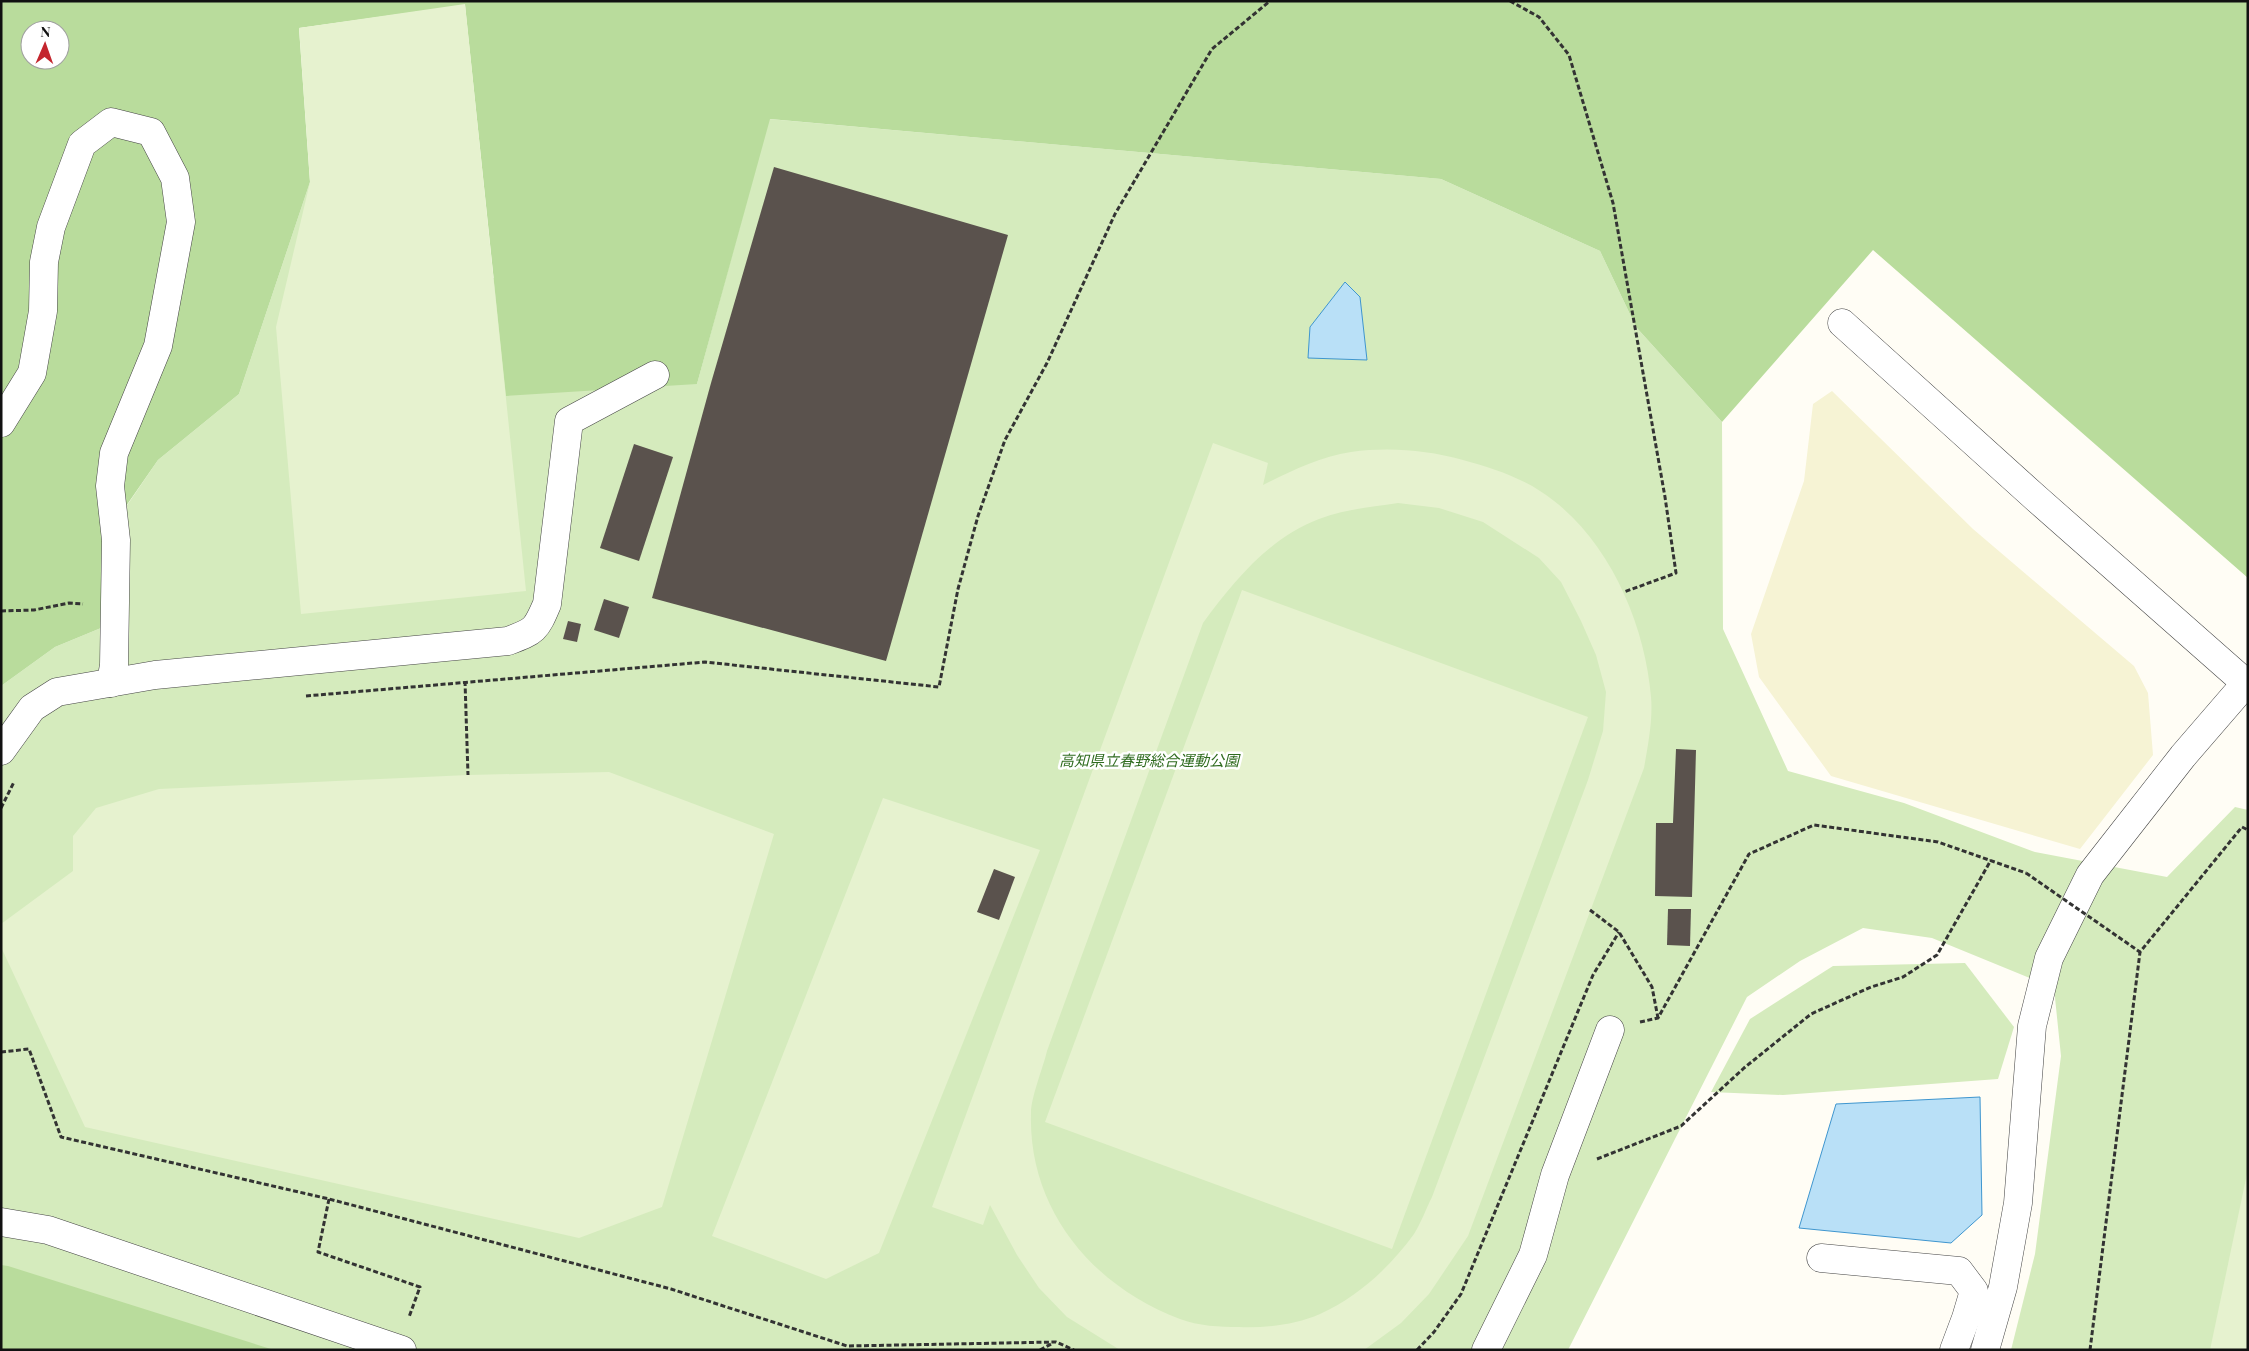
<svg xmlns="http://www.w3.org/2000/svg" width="2249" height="1351" viewBox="0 0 2249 1351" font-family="'Playfair Display','Noto Sans JP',serif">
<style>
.farmland{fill:#f6f3d4}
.green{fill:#d5ebbd}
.forest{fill:#b9dc9c;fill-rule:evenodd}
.pitch{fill:#e6f2cf;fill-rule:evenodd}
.water{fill:#b9e0f7;stroke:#3f96cf}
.building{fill:#5a524d}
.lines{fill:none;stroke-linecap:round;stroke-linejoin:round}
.minor-casing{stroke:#444;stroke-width:29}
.path{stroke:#333;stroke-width:3;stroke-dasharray:5 2.5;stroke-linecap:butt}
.minor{stroke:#fff;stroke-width:28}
.path-bridge{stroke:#333;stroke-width:3;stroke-dasharray:5 2.5;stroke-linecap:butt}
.labels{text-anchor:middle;stroke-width:5;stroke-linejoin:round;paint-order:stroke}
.park-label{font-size:15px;font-style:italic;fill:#2f6b1f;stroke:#fff}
</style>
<rect width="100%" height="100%" fill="#fffdf5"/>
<polygon class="farmland" points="1832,391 1973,529 2134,666 2148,693 2153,755 2080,849 1831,776 1759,677 1751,634 1804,481 1813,404"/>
<g class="green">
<polygon points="769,119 1441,179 1600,251 1636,327 1722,422 1723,629 1788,771 1904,803 2035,852 2167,877 2235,807 2248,810 2248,1350 2011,1350 2035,1254 2061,1056 2054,988 1932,938 1863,928 1800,961 1747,997 1568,1350 1,1350 1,686 55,647 101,628 106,536 158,460 239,394 310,182 697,384"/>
<polygon points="1965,963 2014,1027 1998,1079 1783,1095 1711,1092 1750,1019 1833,966"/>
</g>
<g class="forest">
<path d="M1,1h2247v577l-375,-328 -151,172 -86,-95 -36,-76 -159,-72 -671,-60 -73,265 -191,12 -41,-391 -166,23 11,154 -71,212 -81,66 -52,75 -5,93 -46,19 -54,39zM30,30h30v30h-30z"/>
<polygon points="1,1265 8,1266 274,1350 1,1350"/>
</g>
<g class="pitch">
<polygon points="465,4 526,591 301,614 276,327 310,182 299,28"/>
<path d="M1213,443l55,20 -5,22c28,-14 56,-28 88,-33 38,-5 75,-2 112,8 26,7 54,16 77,31 66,42 105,130 111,206 2,23 -3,48 -7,71l-176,468 -39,58 -28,29 -37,27h-244l-53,-33 -28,-29 -22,-33 -27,-50 -7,20 -51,-18zM1398,503l41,5 44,14 56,36 22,24 20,39 15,34 10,37 -3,39 -15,49 -156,417c-6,12 -11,26 -18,37 -24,33 -56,63 -94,80 -25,11 -54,14 -81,13 -19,0 -41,-1 -59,-8 -88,-33 -152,-110 -149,-206 0,-16 12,-45 16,-62l156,-428c31,-42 66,-85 116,-104 26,-10 53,-12 79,-16z"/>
<polygon points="1242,590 1588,717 1392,1249 1045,1122"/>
<polygon points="609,772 774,834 662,1207 579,1238 85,1127 1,947 1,924 73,871 73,836 96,808 159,789 468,775"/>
<polygon points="883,798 1040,850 879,1253 826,1279 712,1236"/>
<polygon points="2248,1169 2248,1350 2210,1350"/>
</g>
<g class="water">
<polygon points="1345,282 1360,297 1367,360 1308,358 1310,327"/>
<polygon points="1980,1097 1982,1215 1951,1243 1799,1228 1836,1104"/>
</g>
<g class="building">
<polygon points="774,167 1008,235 886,661 652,598 711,383"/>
<polygon points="634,444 673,457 639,561 600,548"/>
<polygon points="604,599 629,607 619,638 594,630"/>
<polygon points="568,621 581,624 577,642 563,639"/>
<polygon points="1676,749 1696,750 1692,897 1655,896 1656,823 1673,823"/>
<polygon points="994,869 1015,877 999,920 977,912"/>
<polygon points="1668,909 1691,909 1690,946 1667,945"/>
</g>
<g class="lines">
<g class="minor-casing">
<g id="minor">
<polyline points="1842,323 2037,499 2248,685"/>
<polyline points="1,423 32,373 43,311 44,262 51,227 82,144 111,122 151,132 175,178 181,222 158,346 114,453 110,486 116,540 114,665 111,683"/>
<path d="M1,751l31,-43 25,-16 98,-17 353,-34c27,-10 28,-11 39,-37l22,-183 86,-46"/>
<polyline points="1,1222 48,1230 402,1350"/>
<polyline points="1821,1258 1959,1271 1974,1291 1966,1318 1954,1350"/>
<polyline points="1486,1350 1533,1255 1555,1175 1610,1030"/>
<polyline points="1985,1350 2003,1287 2018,1203 2032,1026 2049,958 2090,875 2183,756 2246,683"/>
</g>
</g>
<g class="path">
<polyline points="1510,1 1539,17 1569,55 1613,203 1665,497 1676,573 1624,592"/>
<polyline points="1,611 34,610 69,603 83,604"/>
<polyline points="465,681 468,775"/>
<polyline points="306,696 705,662 939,687 958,589 978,516 1005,440 1047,363 1115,214 1212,49 1270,1"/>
<polyline points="1,808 14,782"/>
<polyline points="1590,910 1619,932 1652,987 1658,1018"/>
<polyline points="1640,1022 1658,1018 1749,854 1814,825 1938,842 2026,873"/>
<polyline points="1,1052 29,1049 61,1137 329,1199 671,1289 847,1346 1056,1342 1074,1350"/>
<polyline points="1597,1159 1681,1126 1744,1068 1811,1014 1871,987 1903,977 1937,955 1991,860"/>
<polyline points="329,1199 318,1252 420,1287 409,1317"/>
<polyline points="1040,1350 1053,1343"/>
<polyline points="1417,1350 1434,1332 1461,1294 1593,975 1619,932"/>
<polyline points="2090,1350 2140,952 2242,827 2248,830"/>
</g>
<use href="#minor" class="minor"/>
<polyline class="path-bridge" points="2026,873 2140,952"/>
</g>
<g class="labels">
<g class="park-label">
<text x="1149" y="766">高知県立春野総合運動公園</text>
</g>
</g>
<rect width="2249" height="1351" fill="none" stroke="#111111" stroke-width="5"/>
<g transform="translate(45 45) rotate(2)"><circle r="24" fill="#ffffff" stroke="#a0a0a0"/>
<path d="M0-4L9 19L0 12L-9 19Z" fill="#c4262e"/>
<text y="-8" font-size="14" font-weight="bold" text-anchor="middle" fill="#111111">N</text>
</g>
</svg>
